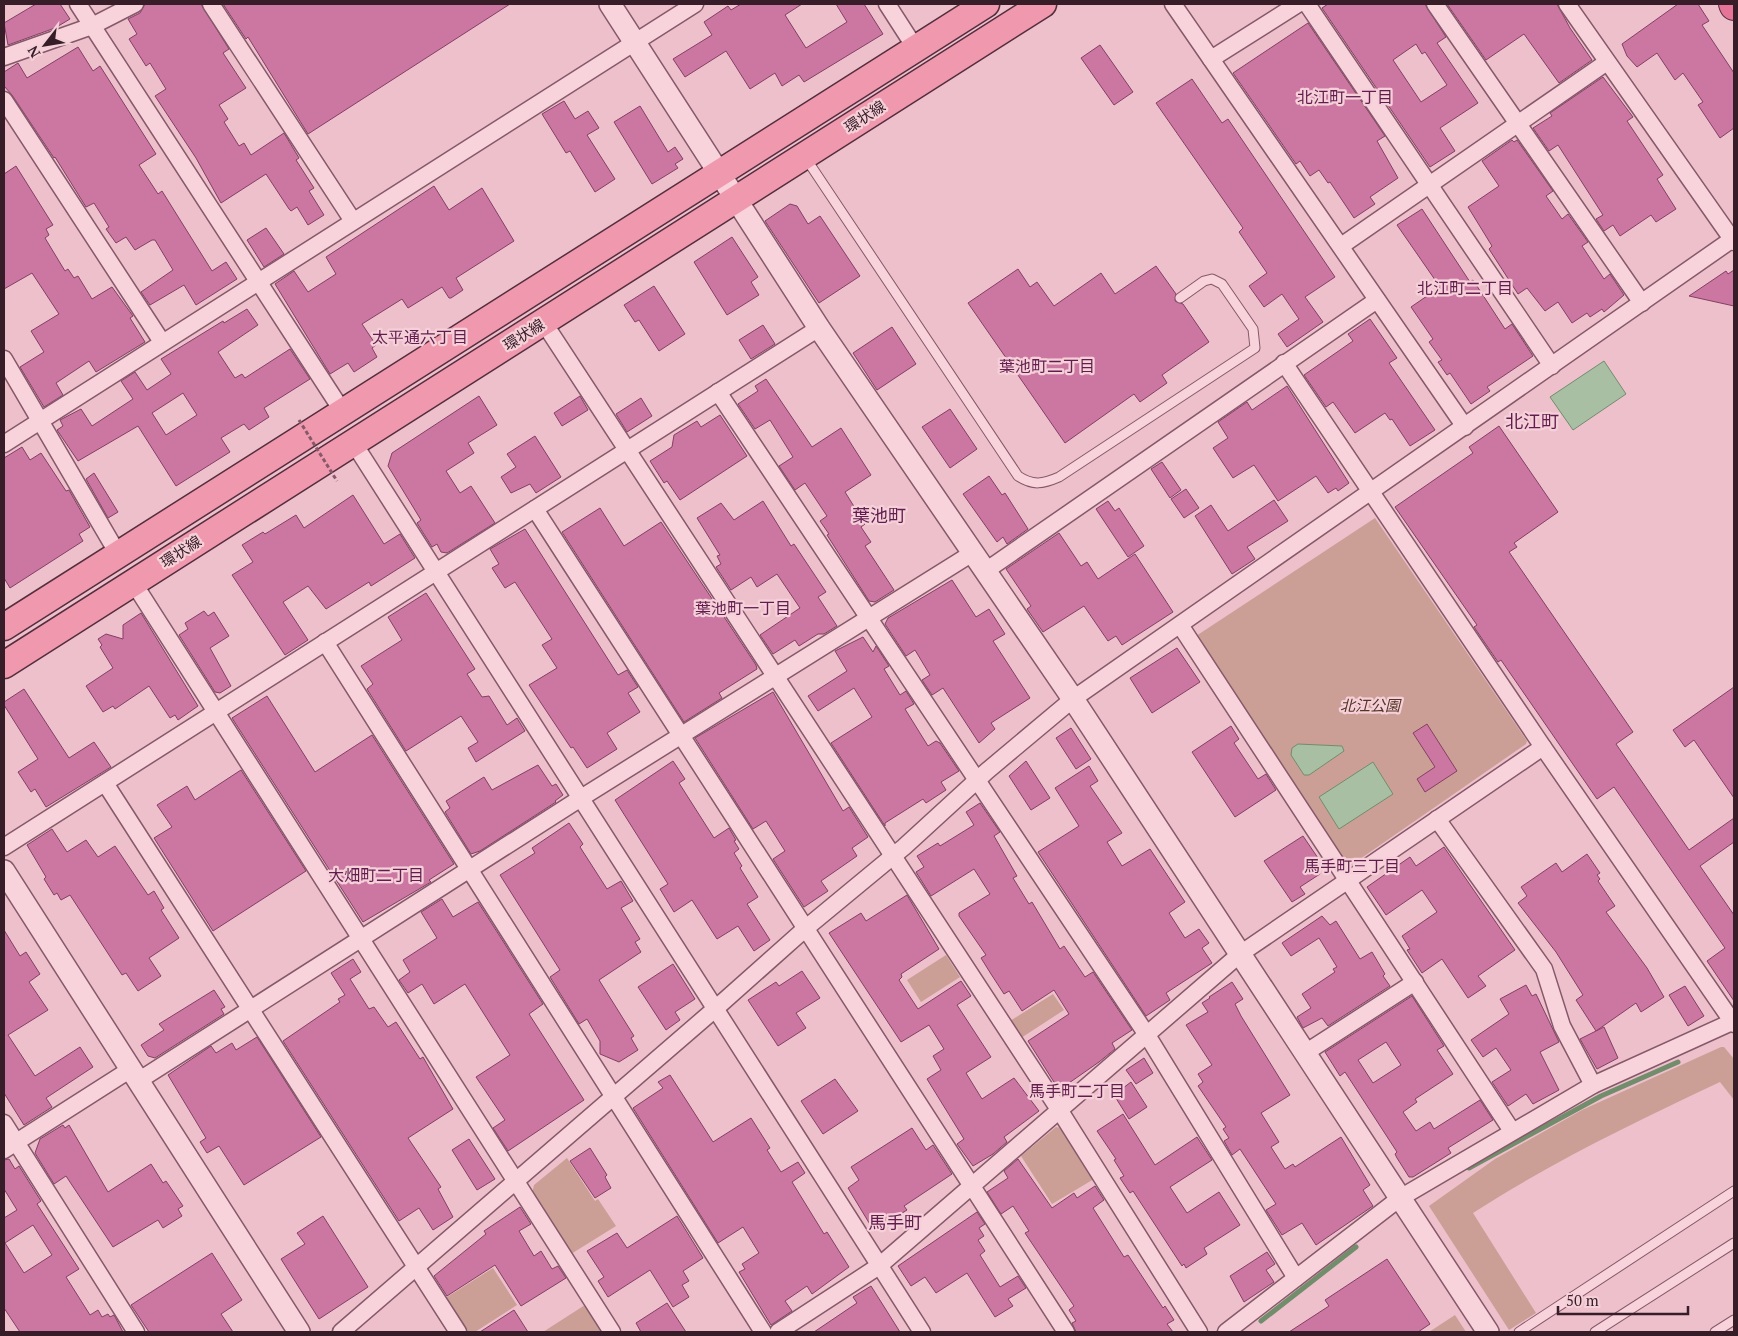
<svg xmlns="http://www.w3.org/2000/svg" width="1738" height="1336" viewBox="0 0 1738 1336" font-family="'PT Serif','Noto Sans JP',serif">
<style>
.green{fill:#cb9f95}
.water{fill:#a9bfa3;stroke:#718d6b}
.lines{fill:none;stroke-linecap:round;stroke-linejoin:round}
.stream{stroke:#718d6b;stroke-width:5}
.building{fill:#cb77a2;stroke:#853f64;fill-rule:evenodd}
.service-casing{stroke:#86596a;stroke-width:11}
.minor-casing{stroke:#86596a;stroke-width:19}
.tertiary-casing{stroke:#86596a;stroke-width:24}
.primary-casing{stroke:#542d3f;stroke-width:29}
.trunk-casing{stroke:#542d3f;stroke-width:30}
.service{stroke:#f8d3dc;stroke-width:9}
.minor{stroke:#f8d3dc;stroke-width:16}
.tertiary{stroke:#f8d3dc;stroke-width:21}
.primary{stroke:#f098ad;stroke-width:26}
.trunk{stroke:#e67498;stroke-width:28}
.path-bridge{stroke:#86596a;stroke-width:3;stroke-dasharray:4 2.5;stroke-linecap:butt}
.labels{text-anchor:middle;stroke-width:4.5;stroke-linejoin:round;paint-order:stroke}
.street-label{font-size:15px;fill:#361d28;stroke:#f5d0d8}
.park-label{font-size:15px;font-style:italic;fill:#523324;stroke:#f5d0d8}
.neighbourhood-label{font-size:16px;fill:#621d4e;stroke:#f5d0d8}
.quarter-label{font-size:18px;fill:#621d4e;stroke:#f5d0d8}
</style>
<rect width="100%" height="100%" fill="#edc0cb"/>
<g class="green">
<polygon points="1375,518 1527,741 1526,744 1347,868 1193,638"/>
<polygon points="946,955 960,977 921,1002 907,980"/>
<polygon points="1053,994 1064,1010 1021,1038 1010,1021"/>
<path d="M1721,1047h3l10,12v41l-14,-18c-85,40 -168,80 -247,131l63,100 -27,17 -80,-124 66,-47 87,-49z"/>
<polygon points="1056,1127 1061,1128 1094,1179 1052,1204 1021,1156"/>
<polygon points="567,1158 595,1201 598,1199 616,1226 571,1254 532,1194 534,1185"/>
<polygon points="493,1268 517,1305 475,1332 465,1332 444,1299"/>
<polygon points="585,1305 603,1332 543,1332"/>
<polygon points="1455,1315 1466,1332 1429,1332"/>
</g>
<g class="water">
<polygon points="1604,361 1626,394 1573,430 1550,397"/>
<polygon points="1298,744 1342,746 1344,751 1309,775 1304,775 1291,755 1292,748"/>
<polygon points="1373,762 1393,794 1339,829 1319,797"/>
</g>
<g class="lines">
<g class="stream">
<polyline points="1469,1168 1601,1096 1678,1062"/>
<polyline points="1261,1321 1356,1247"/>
</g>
</g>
<g class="building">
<polygon points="36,4 60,4 70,19 55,28 8,45 4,23"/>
<polygon points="145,4 201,4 229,49 223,53 246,88 219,105 228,119 224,122 239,146 244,143 251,155 284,133 299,158 296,160 314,188 309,191 324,215 308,225 297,207 291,211 289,209 266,174 221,203 196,158 155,96 166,89 150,63 146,66 129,39 137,34 128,19 140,13"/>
<polygon points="223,4 510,4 308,134 248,37 246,39"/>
<polygon points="741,4 802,4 785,15 806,48 847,22 836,4 864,4 883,34 804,82 799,75 782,86 775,73 750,89 726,51 685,77 673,59 712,35 704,22 728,6 731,10"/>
<path d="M1328,4h97l21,33 -9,6 41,60 -38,25 15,23 -25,16 -108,-159zM1416,44l6,10 3,-2 22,33 -26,17 -28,-42z"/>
<polygon points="1447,4 1557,4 1570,28 1592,60 1559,83 1524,34 1486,60"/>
<polygon points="1678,4 1698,4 1709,21 1702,25 1734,73 1734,128 1720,138 1698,105 1703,102 1683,73 1675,80 1657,53 1637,67 1627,56 1622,44"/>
<polygon points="1308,23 1385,136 1377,141 1398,178 1370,197 1375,204 1354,218 1330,182 1328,183 1319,170 1310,176 1300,161 1296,164 1233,73"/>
<polygon points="1100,45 1133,92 1114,105 1081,58"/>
<polygon points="78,47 93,71 100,66 156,154 139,165 158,194 162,191 212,271 226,262 237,279 196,305 184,285 150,305 141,292 173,270 155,240 152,240 135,250 126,237 116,243 106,229 109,227 94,203 86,207 55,157 54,158 12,95 4,86 4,72 18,63 27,78"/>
<polygon points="1603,77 1633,117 1627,121 1663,175 1657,179 1676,209 1656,222 1651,215 1620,236 1613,225 1604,231 1596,219 1603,215 1558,145 1549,151 1533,128 1552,116 1550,113"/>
<polygon points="1192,79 1222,123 1228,119 1335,277 1305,297 1323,322 1287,347 1278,334 1299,319 1282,294 1264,307 1249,286 1267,273 1239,232 1243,228 1156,103"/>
<polygon points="564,101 575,119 588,111 599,128 587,135 615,179 595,192 570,151 566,153 542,114"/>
<polygon points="640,106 668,152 675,147 683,159 675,164 678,168 652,184 614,122"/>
<polygon points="1512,140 1514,142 1517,140 1553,191 1546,196 1562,219 1568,214 1588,242 1582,246 1604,279 1610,274 1624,295 1604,312 1602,309 1590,317 1587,313 1572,323 1558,302 1545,311 1527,288 1518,294 1489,249 1492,246 1468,207 1499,186 1482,161"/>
<polygon points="16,166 53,225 46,229 49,235 45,238 65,271 68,269 74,278 78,276 92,299 112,287 133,316 130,318 145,342 96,372 89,361 56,383 63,395 44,407 20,367 44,352 31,331 59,314 32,273 4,289 4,174"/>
<polygon points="434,186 449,210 482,188 514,241 456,278 463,290 451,298 449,298 442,287 408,308 402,299 362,324 376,345 372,348 377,357 354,372 348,363 330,374 275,284 294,271 308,292 336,274 326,257"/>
<polygon points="790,204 797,206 808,224 820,216 860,276 819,303 765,221"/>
<polygon points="1422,209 1470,282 1473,280 1505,329 1512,324 1533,356 1487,387 1490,391 1471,404 1450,373 1447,375 1438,362 1442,360 1429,342 1433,339 1411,307 1440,287 1397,225"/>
<polygon points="266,228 284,254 264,267 247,240"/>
<polygon points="732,237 758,277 751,282 759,295 727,315 694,262"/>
<polygon points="1156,266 1176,294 1175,301 1183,304 1209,342 1162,375 1167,383 1140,402 1134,394 1065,443 968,303 1018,269 1030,287 1037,282 1054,306 1101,273 1115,294"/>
<polygon points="1734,270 1734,306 1689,296 1726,271 1728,274"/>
<polygon points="654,286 685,334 659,351 639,320 635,322 624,305"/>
<path d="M247,309l11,16 -40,27 17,26 7,-4 3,4 45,-29 20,30 -46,29 5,9 -20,13 -5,-6 -23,14 9,14 -54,34 -38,-60 -60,35 -21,-31 6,-4 -3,-6 21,-11 11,17 41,-27 -12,-18 14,-9 12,18 24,-16 -10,-15 62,-38 1,2zM183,393l14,22 -31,20 -14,-22z"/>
<polygon points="1370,319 1397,358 1389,363 1435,430 1410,446 1392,419 1390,420 1385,413 1355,433 1333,402 1326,407 1304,375 1353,341 1348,334"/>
<polygon points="763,325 775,344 751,359 739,340"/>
<polygon points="892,327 916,364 877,390 853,353"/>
<polygon points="766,379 812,447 841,428 871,475 845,492 865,524 861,527 871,542 865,546 894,590 875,602 869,601 827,535 829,534 820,521 827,516 805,483 795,490 779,466 793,457 770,420 755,429 738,404 758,391 755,386"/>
<polygon points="1287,386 1349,483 1338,491 1336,488 1328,493 1316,476 1278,501 1254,465 1233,478 1213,448 1228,438 1218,422 1247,402 1252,410"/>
<polygon points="479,396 497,425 468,443 474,453 446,471 460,493 471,486 495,523 447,553 441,552 437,544 432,547 417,523 421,520 388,466 392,453"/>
<polygon points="580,396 588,410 562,426 554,413"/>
<polygon points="641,398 652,416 627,432 616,414"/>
<polygon points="950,409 977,449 950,468 922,427"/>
<polygon points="720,415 747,456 680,500 667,481 664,483 650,461 672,447 674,435 697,421 701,427"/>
<polygon points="1499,426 1558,512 1514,543 1517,547 1509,552 1633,732 1616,744 1689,850 1734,818 1734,842 1700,866 1734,915 1734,1001 1707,961 1725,948 1614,787 1597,799 1501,660 1498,662 1474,627 1477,625 1395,507 1473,453 1469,447"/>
<polygon points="535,436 561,477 536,493 530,484 511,493 501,477 516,467 507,454"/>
<polygon points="22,447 30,460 41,453 66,491 69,490 90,527 79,534 83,541 10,588 4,578 4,458"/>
<polygon points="1162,462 1181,490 1170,498 1151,469"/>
<polygon points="94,473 118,512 108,518 86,479"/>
<polygon points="989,476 1002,495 1005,493 1028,529 1007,544 1003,537 997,542 963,494"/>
<polygon points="1186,489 1199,508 1184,518 1171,499"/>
<polygon points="353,495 384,544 400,534 415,558 371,586 369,582 326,609 308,586 283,602 308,640 285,655 232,575 253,562 242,545 263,532 265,534 296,515 304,528"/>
<polygon points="1274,500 1288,521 1247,547 1255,559 1232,574 1195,516 1211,505 1228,531"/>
<polygon points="763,501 791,546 794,544 826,592 818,597 837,626 824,634 818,634 799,646 795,640 773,654 760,635 800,608 777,574 757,587 751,577 731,590 716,567 721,564 717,556 720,555 697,518 721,503 734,520"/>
<polygon points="1108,501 1115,511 1119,508 1144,546 1128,557 1096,509"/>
<polygon points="600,508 624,546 661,522 756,665 757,669 719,693 722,698 684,722 562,532"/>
<polygon points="525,529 618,675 627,670 638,687 628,693 640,712 607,733 617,749 587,768 573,747 571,748 529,685 557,668 542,645 552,639 515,582 505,588 492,568 499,564 490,549"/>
<polygon points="1059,533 1081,566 1087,562 1098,579 1135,554 1173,612 1122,645 1116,636 1108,641 1084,606 1043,632 1027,609 1031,606 1006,569"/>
<polygon points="952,580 976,617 989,609 1005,634 993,641 1030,698 991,723 995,729 979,743 943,688 932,695 922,680 930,675 915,650 906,656 885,624 888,618"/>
<polygon points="426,593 475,669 467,674 482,697 489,696 507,725 517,718 525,731 476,762 468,748 478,742 461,716 406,751 367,689 373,684 361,666 402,640 388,617"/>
<polygon points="204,611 208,616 214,612 229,636 210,648 231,686 220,693 215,692 179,635 188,629 185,623"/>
<polygon points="141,613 198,706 178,720 175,715 170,718 149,686 115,709 113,706 103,712 86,686 113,668 100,647 102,645 98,639 106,634 123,639 123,625"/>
<polygon points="863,637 873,652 876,646 889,666 884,669 900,695 906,691 914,704 905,709 928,746 936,741 940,743 959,771 941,782 946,790 926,803 923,799 885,823 885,826 831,743 872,717 854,688 818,711 808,696 847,671 835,651"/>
<polygon points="1177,648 1200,682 1152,713 1130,678"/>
<polygon points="1734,687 1734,798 1694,740 1685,747 1673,730"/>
<polygon points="24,689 69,758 94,742 111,767 46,807 35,789 31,792 18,772 38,759 4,705 4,702"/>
<polygon points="773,692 843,811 849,807 868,837 852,848 857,856 821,881 828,891 804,907 773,859 785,851 766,821 753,829 695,738"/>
<polygon points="267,696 315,772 372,735 454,864 429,880 431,882 363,922 232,718"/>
<polygon points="1427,724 1457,771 1425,792 1417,779 1435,767 1413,733"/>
<polygon points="1231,726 1239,739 1234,743 1258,779 1266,774 1276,790 1235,817 1192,752"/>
<polygon points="1071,728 1091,759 1076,769 1056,738"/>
<polygon points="673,761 685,779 679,783 714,838 729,828 736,840 734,841 739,849 734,853 742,866 740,868 758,897 747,904 770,940 754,951 738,926 717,939 692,900 674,912 660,889 668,884 615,800"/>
<polygon points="1026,761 1050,798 1031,810 1009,776"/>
<polygon points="538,765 552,786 556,784 563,795 555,801 556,802 480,851 471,854 445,812 450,808 446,801 484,777 492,790"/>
<polygon points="1089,766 1098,781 1090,786 1122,833 1107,842 1122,866 1150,849 1185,902 1169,913 1185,938 1199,929 1209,943 1202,948 1212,963 1166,993 1170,1000 1146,1016 1038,852 1079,826 1055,788"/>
<polygon points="241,770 306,871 213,931 154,838 172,827 157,805 187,786 195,800"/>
<polygon points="980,803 1000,832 994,836 1017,876 1013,878 1029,904 1032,902 1060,949 1064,946 1085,977 1093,972 1132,1030 1112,1043 1115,1049 1099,1062 1059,1090 1028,1041 1069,1014 1054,990 1022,1011 1009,991 1004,994 991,974 981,958 986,955 959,916 959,913 990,894 974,869 931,896 916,872 924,867 917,856 938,843 940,846 974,825 966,812"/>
<polygon points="569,823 583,844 580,847 607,889 621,881 633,901 621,908 640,939 635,942 641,952 599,980 634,1036 631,1038 638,1050 619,1062 600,1054 600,1041 587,1019 579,1024 550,977 560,970 500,875 535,853 532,848"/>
<polygon points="52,829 67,852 86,840 98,857 115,846 148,895 154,891 164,908 161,910 179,938 149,958 161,976 138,991 126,973 122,975 70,895 61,900 57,893 54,895 44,879 46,877 27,845"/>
<polygon points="1303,836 1318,858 1312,862 1320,874 1300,887 1305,894 1292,902 1264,861"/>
<polygon points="1444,847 1515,950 1478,976 1486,986 1468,998 1442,959 1422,973 1407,950 1410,949 1402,936 1437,912 1422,890 1386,915 1367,887 1410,857 1416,866"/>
<polygon points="1587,854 1600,873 1597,875 1600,879 1598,881 1615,906 1606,912 1647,968 1664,997 1641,1012 1636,1003 1596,1031 1576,1000 1583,995 1556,952 1518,903 1527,896 1521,887 1556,863 1562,872"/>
<polygon points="907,895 939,949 901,974 902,977 899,980 918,1009 961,981 971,996 957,1005 991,1057 966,1073 982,1099 1014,1078 1039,1111 1004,1137 1007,1142 993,1154 973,1166 957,1144 964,1139 927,1079 941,1070 933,1056 944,1049 929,1025 901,1042 829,933 861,913 866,921"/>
<polygon points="442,899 453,917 478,902 543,1004 529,1014 584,1100 508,1151 493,1128 505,1120 476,1077 510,1055 465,984 434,1004 422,984 408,993 399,980 410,972 403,960 437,938 421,912"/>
<polygon points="1322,916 1330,925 1336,921 1360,959 1372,952 1385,974 1383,976 1390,986 1328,1026 1322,1018 1303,1028 1297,1017 1311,1008 1302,994 1335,972 1333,969 1337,967 1319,938 1291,956 1282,943"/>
<polygon points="4,930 20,956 26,952 40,974 29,982 48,1010 8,1035 35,1076 80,1047 93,1067 46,1098 52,1107 24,1125 4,1093"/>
<polygon points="353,959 361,972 350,979 369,1009 374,1007 388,1027 396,1022 420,1059 423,1057 453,1109 408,1138 441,1187 438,1189 453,1217 433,1230 419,1208 399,1221 283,1041 340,1002 338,999 345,995 331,973"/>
<polygon points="673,964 695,999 675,1012 680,1020 666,1030 638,987"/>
<polygon points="802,971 820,998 796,1013 806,1028 778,1046 748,1000 776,982 779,986"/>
<polygon points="1232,982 1243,999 1235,1004 1241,1016 1290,1095 1261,1113 1279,1142 1271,1147 1285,1169 1293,1164 1295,1167 1341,1137 1370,1185 1363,1190 1373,1206 1316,1245 1302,1223 1282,1235 1266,1210 1276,1204 1240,1149 1232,1155 1224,1141 1229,1138 1223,1129 1226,1127 1198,1086 1203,1082 1198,1074 1212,1065 1186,1025 1208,1012 1202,1003 1210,998 1209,997"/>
<polygon points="1526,985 1532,996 1536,994 1559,1042 1540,1052 1559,1090 1533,1104 1526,1094 1508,1106 1492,1082 1511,1070 1496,1048 1483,1057 1471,1040 1509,1014 1500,999"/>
<polygon points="1685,986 1704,1016 1688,1026 1669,995"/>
<polygon points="214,990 225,1007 221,1009 224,1014 155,1058 148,1056 141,1045 164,1030 159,1024"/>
<path d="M1412,996l32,50 -7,4 16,24 -38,25 2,3 -14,10 13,19 14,-9 4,7 46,-29 13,20 -45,28 3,5 -38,24h-4l-12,-19 -2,-4 2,-2 -52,-80 -5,4 -15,-24zM1386,1042l15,23 -28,18 -15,-23z"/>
<polygon points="1604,1027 1618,1058 1597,1069 1580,1039"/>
<polygon points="257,1037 321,1137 244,1185 219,1146 207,1153 200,1142 206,1138 168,1075 211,1046 216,1053 232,1043 236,1050"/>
<polygon points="1144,1058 1153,1073 1136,1084 1126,1070"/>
<polygon points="670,1075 713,1142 751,1118 770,1148 767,1150 781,1172 798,1162 805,1173 792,1182 824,1234 827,1232 849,1267 812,1294 807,1286 785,1301 792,1311 771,1325 739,1272 745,1269 742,1264 759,1253 743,1227 718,1243 633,1108 663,1088 658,1082"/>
<polygon points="835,1079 858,1111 823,1134 801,1101"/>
<polygon points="1131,1082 1147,1107 1129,1119 1114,1095"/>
<polygon points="1123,1114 1155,1165 1197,1137 1212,1160 1170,1187 1187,1213 1219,1192 1240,1225 1204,1248 1207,1254 1186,1268 1184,1264 1182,1266 1133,1191 1130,1193 1120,1178 1124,1176 1114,1160 1116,1159 1097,1131"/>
<polygon points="63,1125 65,1128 69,1125 108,1192 151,1164 163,1183 166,1181 183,1206 178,1209 182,1216 163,1228 158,1220 113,1247 66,1176 54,1184 35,1153 40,1139"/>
<polygon points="912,1128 926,1150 933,1145 952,1174 904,1206 907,1210 874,1231 848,1188 859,1180 851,1167"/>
<polygon points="469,1139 495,1179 477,1190 452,1150"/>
<polygon points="590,1148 607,1175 605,1177 611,1188 595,1198 570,1161"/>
<path d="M9,1159l6,10 4,-3 22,35 -4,3 42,65 -13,8 24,38 8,-5 4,7 6,-3 2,3 4,-2 9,17h-103l-16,-24v-90l13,-8 -13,-21v-29zM33,1225l19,30 -28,18 -19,-30z"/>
<polygon points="1018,1159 1052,1208 1074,1193 1077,1198 1095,1186 1104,1200 1093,1208 1124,1257 1128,1255 1163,1308 1165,1306 1174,1320 1167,1324 1173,1332 1076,1332 1072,1323 1076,1321 1069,1310 1074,1306 1025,1233 1029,1231 1013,1206 1001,1214 987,1192 1008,1178 1004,1171"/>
<polygon points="520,1207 531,1224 519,1231 534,1256 541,1251 552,1269 558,1266 566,1278 521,1306 495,1265 447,1296 434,1276 486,1234 484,1231"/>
<polygon points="977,1212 985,1224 979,1228 984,1236 978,1240 985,1251 980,1255 1000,1287 1018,1276 1026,1288 1008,1299 1013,1306 995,1317 967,1273 936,1293 925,1277 911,1286 898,1266"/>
<polygon points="323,1216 368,1287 319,1319 281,1259 305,1244 297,1233"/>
<polygon points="677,1216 703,1258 683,1271 689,1281 682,1285 689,1297 673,1307 650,1270 608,1297 598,1281 604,1277 587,1251 617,1233 627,1248"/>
<polygon points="1267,1252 1275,1264 1266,1270 1274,1282 1244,1302 1230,1276"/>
<polygon points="212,1253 242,1300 221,1314 233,1332 149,1332 131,1305"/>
<polygon points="1387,1259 1430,1324 1418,1332 1289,1332 1329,1306 1325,1300"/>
<polygon points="871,1286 900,1332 814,1332 857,1303 853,1297"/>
<polygon points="667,1303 686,1332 641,1332 636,1323"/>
<polygon points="514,1310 528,1332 480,1332"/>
</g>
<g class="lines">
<g class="service-casing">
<g id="service">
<path d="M805,157l213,319c15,10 25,8 41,1l196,-129 -2,-19 -31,-45 -10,-5 -8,2 -24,17"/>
<polyline points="1519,1332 1734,1191"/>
<polyline points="1595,1332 1734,1243"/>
<polyline points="1715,1332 1734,1320"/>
</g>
</g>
<g class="minor-casing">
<g id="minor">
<polyline points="78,4 343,412"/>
<polyline points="211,4 353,221"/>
<polyline points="887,4 916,49"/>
<polyline points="1173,4 1465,427"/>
<polyline points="1307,4 1552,366"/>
<polyline points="1435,4 1642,303"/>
<polyline points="1567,4 1734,242"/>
<polyline points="4,57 92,26 135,4"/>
<polyline points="1211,59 1298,4"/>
<polyline points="4,100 162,342"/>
<polyline points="1341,246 1607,62"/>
<polyline points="544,323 1060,1111 1199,1332"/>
<polyline points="4,359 118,554"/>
<polyline points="1284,363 1543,747 1734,1024"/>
<polyline points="718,392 1147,1035 1296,1278"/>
<polyline points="353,442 922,1332"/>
<polyline points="4,444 695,4"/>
<polyline points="535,509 1066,1332"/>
<polyline points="984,572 1377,300"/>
<polyline points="133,582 612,1332"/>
<polyline points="1180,625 1512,1131"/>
<polyline points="325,642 763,1332"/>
<polyline points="105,783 458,1332"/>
<polyline points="1437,819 1544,969 1562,1026 1593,1085"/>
<polyline points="4,847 819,328"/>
<polyline points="1305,1053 1415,982"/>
<polyline points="138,1081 581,798 971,554"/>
<polyline points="4,1123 136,1332"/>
<polyline points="4,1150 131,1069"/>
<polyline points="341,1332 715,1009 806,928 904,847 987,771 1073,699 1734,238"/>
<polyline points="778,1332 879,1266 1240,954 1543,747"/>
<polyline points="1226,1332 1400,1198 1593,1085 1734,1021"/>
</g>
</g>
<g class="tertiary-casing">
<g id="tertiary">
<polyline points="610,4 819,328 1073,699 1488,1332"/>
<polyline points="4,871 299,1332"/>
</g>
</g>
<g class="primary-casing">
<g id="primary">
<polyline points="4,627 986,4"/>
<polyline points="4,665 1043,4"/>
</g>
</g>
<g class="trunk-casing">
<polyline id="trunk" points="1733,4 1734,6"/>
</g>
<use href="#service" class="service"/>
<use href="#minor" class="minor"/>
<use href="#tertiary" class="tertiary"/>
<use href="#primary" class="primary"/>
<use href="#trunk" class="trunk"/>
<polyline class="path-bridge" points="299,420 337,481"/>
</g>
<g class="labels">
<g class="street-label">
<text transform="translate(865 117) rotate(-33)" y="5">環状線</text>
<text transform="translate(524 335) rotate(-32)" y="5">環状線</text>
<text transform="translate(181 552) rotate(-33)" y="5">環状線</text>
</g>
<g class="park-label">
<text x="1370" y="711">北江公園</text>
</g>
<g class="neighbourhood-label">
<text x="1345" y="103">北江町一丁目</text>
<text x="1465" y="294">北江町二丁目</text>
<text x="420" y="343">太平通六丁目</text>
<text x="1047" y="372">葉池町二丁目</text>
<text x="743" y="614">葉池町一丁目</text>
<text x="1352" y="872">馬手町三丁目</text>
<text x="376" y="881">大畑町二丁目</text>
<text x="1077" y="1097">馬手町二丁目</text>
</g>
<g class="quarter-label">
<text x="1532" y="428">北江町</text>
<text x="879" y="522">葉池町</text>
<text x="895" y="1229">馬手町</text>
</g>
</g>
<rect width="1738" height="1336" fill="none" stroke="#361d28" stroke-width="10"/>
<g transform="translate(45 45) rotate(239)" stroke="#f5d0d8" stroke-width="4" paint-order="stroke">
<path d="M0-4L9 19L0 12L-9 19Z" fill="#361d28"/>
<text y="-8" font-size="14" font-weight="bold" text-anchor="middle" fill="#361d28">N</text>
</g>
<path d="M1558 1306v8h130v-8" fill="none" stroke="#361d28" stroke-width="2.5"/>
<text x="1566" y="1306" font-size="15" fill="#361d28" stroke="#f5d0d8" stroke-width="4" paint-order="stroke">50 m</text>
</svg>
